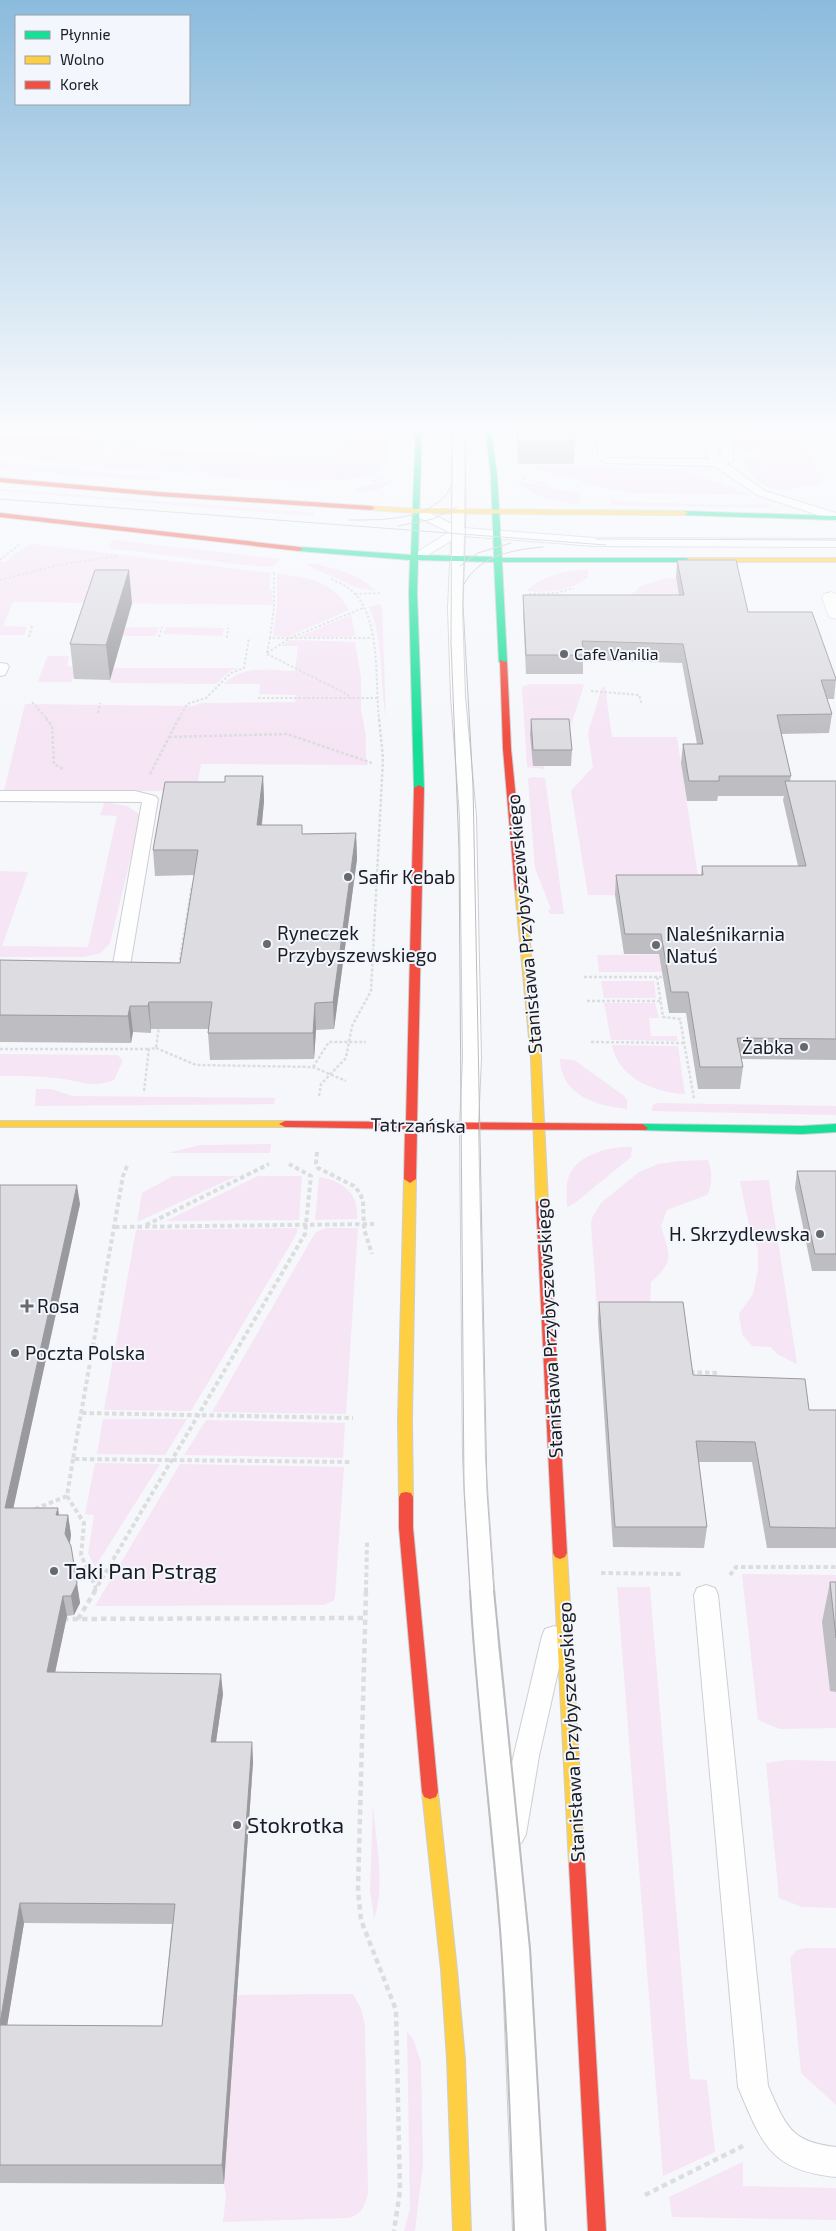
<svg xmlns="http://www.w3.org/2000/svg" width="836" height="2231" viewBox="0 0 836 2231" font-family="'Exo 2',sans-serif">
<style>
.green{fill:#f6e5f5}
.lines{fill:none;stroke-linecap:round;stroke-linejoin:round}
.lane-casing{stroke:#cccfd3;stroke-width:2}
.street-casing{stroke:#cccfd3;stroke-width:1}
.fast-casing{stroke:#cccfd3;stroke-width:2}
.slow-casing{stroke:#cccfd3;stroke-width:2}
.jam-casing{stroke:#cccfd3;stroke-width:2}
.path-far3{stroke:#dcddde;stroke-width:2;stroke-dasharray:2.5 2;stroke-linecap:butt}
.path-far2{stroke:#dcddde;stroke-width:2.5;stroke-dasharray:3 2;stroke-linecap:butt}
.path-far1{stroke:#dcddde;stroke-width:4;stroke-dasharray:4.5 3;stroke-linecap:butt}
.path{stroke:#dcddde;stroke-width:4.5;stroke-dasharray:5.5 4;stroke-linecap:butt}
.lane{fill:#fefefe;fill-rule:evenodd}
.street{fill:#fefefe;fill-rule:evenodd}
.fast{fill:#16e098;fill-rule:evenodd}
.slow{fill:#ffcf43;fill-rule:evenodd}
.jam{fill:#f24e42;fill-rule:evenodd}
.tram-far1{stroke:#bcbdbf;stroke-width:1}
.tram{stroke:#bcbdbf;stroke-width:2}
.wall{fill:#bdbdc2;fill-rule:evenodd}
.shaded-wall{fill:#9a9a9e}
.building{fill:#dcdce1;stroke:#9a9a9e}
.poi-dot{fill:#66696d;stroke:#f3f6fd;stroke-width:2}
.labels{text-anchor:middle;stroke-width:4;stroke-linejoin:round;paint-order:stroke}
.far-poi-label{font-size:16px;fill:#191c21;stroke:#f3f6fd;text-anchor:start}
.poi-label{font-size:19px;fill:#191c21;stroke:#f3f6fd;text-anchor:start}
.street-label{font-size:19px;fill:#191c21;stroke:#f3f6fd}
.near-poi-label{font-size:22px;fill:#191c21;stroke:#f3f6fd;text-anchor:start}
</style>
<rect width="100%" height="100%" fill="#f5f7fb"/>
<g class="green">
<path d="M120,426h22l-9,23 181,8 15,-1 12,-4 5,-26h46c-2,15 -1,36 -15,46 -18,14 -141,9 -166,3 -32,-8 -65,-21 -97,-33z"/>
<path d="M732,426h83l2,2 -17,3 23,53c-41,4 -58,18 -80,-24l17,-2 -6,-9 -16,1 -5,-12 13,-1 -4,-10z"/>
<polygon points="0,437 89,437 107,444 96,466 0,455"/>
<polygon points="113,446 195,474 103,466"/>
<polygon points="0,462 158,478 155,481 0,469"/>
<polygon points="535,465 674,469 689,472 751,495 634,493 579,483 583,480 537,470"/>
<polygon points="399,479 377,490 354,493 359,487"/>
<path d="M515,480l64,14 1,11c-23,-4 -48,-7 -65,-25z"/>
<polygon points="0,489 315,513 313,516 0,491"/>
<polygon points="610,500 631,502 743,505 767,503 771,506 764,508 611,505"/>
<polygon points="113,540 280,559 274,566 254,566 114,549 108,546"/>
<polygon points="32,544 270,573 269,588 272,590 273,605 13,602 3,626 27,627 24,635 0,635 0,562 6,562 13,555"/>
<path d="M308,563c24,4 51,10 67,28l-18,-3 -48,-22z"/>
<path d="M588,569v8c-16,14 -42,16 -62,14 16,-16 40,-20 62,-22z"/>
<path d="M277,574c30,3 57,7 72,36l-62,27 -14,-1 4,-30z"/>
<polygon points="668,578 676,578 680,599 623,603 641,586"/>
<path d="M381,604l1,6 4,107c-7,-35 -1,-76 -17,-110z"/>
<polygon points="351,615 355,635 350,637 298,637"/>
<polygon points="123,627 159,627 156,636 119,636"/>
<path d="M166,627l58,1 -2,8c-20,0 -39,-2 -59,-2z"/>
<path d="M291,640l64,2 6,35v32l5,27v21l2,8 -167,-1 -5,27h-192l21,-87 167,2 10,-3 93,-1 1,-7 -37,-1 1,-10h-36c20,-20 45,-14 71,-13l3,-25h-18z"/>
<polygon points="49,656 69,656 67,666 77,667 72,682 38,682 47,657"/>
<polygon points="113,668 239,668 230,671 216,684 109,683"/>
<polygon points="529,684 580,684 584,685 568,735 533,766 544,766 544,769 527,767 522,687"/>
<polygon points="602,687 605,687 612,737 677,737 701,896 588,895 571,791 593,767 588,733"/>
<polygon points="532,777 545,778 564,914 550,914 548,910 551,909 535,868 528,779"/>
<polygon points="105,802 127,806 139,814 140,819 110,943 101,953 84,957 0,957 0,871 28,872 2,946 88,947 117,816 100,815"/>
<polygon points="713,954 716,972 599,972 597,955"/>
<polygon points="601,981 654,981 656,998 604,998"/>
<polygon points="604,1003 655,1003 659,1018 649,1018 651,1036 677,1036 677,1041 611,1040"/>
<path d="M612,1045l66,1 7,48c-30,-1 -67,-16 -73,-49z"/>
<path d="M0,1054l117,1 6,5 -9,20c-24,9 -35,0 -58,-2 -19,-2 -37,-2 -56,-2z"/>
<path d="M560,1059l14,1 49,35 4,5v9c-31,-3 -66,-14 -67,-50z"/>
<polygon points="36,1089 51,1089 73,1096 275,1098 274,1104 35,1106"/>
<polygon points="656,1103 836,1106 836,1115 651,1111 653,1105"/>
<polygon points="271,1144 270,1153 168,1153 200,1145"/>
<path d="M622,1147h10l-1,10 -56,46 -8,4c0,-10 -2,-21 2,-31 8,-20 34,-27 53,-29z"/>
<path d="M708,1160c4,11 5,24 -1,35l-40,15 -6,16c8,28 15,34 -10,56l-1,24 -52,16 -7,-98 1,-6 9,-15 38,-31 19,-8 22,-3z"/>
<polygon points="173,1176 237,1176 137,1222 142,1193"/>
<polygon points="258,1176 302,1176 299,1220 166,1221"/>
<path d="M319,1177c25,4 40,17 38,42l-42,1z"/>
<polygon points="769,1180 771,1196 797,1364 777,1354 771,1347 752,1346 742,1334 739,1314 753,1294 758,1269 758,1249 750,1230 740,1181"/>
<polygon points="298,1228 296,1235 191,1411 104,1410 136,1230"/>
<polygon points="325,1228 358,1228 346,1414 212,1412 315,1233"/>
<polygon points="103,1419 187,1419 165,1455 97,1454"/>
<polygon points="206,1420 345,1423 343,1458 184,1455"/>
<polygon points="95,1463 160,1464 95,1567 88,1553 94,1515 85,1514"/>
<polygon points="180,1464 344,1467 335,1597 333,1601 324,1605 95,1606"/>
<polygon points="742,1574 836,1575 836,1622 830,1691 836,1692 836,1728 780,1729 758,1720"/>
<polygon points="617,1587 650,1587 690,2079 707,2080 715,2152 663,2176"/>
<polygon points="788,1760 836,1761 836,1908 802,1907 779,1898 766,1763"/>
<path d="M373,1804c2,31 13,86 1,114l-4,-28z"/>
<polygon points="806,1948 836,1948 836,2105 801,2073 790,1958 797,1950"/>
<path d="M353,1994l8,15 4,16 3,168c-3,13 -7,22 -20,25l-125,4 3,-26 -2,-12 12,-189z"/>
<polygon points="407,2032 413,2039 421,2062 423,2164 415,2231 404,2231 410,2209"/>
<polygon points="743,2162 743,2186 836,2188 836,2220 672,2217 669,2197"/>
</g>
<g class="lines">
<g class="lane-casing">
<g id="lane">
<polygon points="453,426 465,426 464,528 595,538 836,539 836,547 595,546 464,536 462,608 465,696 476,816 481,1058 478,1126 485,1459 498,1645 511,1767 542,1636 545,1629 554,1626 563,1629 566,1636 539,1756 526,1834 522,1842 519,1844 530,1949 545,2231 513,2231 502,1949 474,1645 463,1459 460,1126 463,1058 460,816 451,696 448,608 451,541 418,561 410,561 408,558 449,532 412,514 410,511 412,508 420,508 452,524"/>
<path d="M596,426h11v5l104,2 9,26 1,-14 -4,-8 6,-3 4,1 6,10v16l-6,3 38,27 71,22v8l-79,-26 -43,-29 -108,-3 -7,-5zM608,437l94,1 7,21 -97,-1 -2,-2z"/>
<polygon points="0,663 7,664 9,667 5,675 0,676"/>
<path d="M0,791h135l20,5 3,3 -28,167c-9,12 -22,14 -35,11l-3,-4 3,-4 12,-1 6,-4 29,-162 -142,-1z"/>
<path d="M706,1585l9,3 3,7 50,491c18,40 22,56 68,61v30c-67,-7 -74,-34 -98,-90l-44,-492 3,-7z"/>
</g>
</g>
<g class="street-casing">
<polygon id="street" points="831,592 836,594 836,619 829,617 822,598 824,594"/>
</g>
<g class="fast-casing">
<g id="fast">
<polygon points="416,426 422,426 418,555 494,557 491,476 485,426 491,426 497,476 502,558 691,558 695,560 691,562 502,562 507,662 503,664 499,662 494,562 418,560 417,593 424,788 419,791 414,788 409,593 410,560 299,551 295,549 299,547 411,555"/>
<polygon points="681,511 836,516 836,520 684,515 681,515"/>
<polygon points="642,1124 802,1126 836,1124 836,1132 802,1134 638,1130 636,1128"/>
</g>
</g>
<g class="slow-casing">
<g id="slow">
<polygon points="368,506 416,509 684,511 688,513 684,515 416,513 371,510 368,510"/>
<polygon points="688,558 836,558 836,562 691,562 687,560"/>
<polygon points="520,887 525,890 541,1059 548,1202 542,1206 536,1202 531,1059 515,890"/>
<polygon points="0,1121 285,1121 291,1124 285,1127 0,1127"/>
<polygon points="410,1175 416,1179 412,1420 413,1497 411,1501 406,1502 401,1501 399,1497 398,1420 404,1179"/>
<polygon points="560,1547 565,1549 567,1553 585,1864 583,1869 577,1871 571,1869 569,1864 553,1553 555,1549"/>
<polygon points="430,1785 436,1787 438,1792 457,1970 465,2059 471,2231 453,2231 447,2059 441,1970 422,1792 424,1787"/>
</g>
</g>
<g class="jam-casing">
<g id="jam">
<polygon points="0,478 158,492 371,506 375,508 371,510 158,496 0,482"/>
<polygon points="0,513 299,547 303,549 299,551 0,517"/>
<polygon points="500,660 507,662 511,749 525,890 520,893 515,890 503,749"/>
<polygon points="419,785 424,788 417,1122 642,1124 648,1128 646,1130 417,1129 416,1179 410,1183 404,1179 405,1129 285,1127 279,1124 285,1121 406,1122 414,788"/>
<polygon points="542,1198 548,1202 567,1553 565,1557 560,1559 555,1557 553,1553 536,1202"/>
<polygon points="406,1492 411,1493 413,1497 413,1528 438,1792 436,1797 430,1799 424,1797 422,1792 399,1528 399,1497 401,1493"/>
<polygon points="577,1857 583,1859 585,1864 606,2231 588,2231 569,1864 571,1859"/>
</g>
</g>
<g class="path-far3">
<polyline points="77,429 90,436 184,468"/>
<polyline points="101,464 117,426"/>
<polyline points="523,479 546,484"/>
<polyline points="341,481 354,426"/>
<polyline points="374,481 387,477"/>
<polyline points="0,560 19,545"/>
<path d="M331,579c8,4 17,7 23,14 27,26 21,91 25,126"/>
<polyline points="0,580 58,565 117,556"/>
<polyline points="355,594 382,593"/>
<polyline points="529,594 556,593 574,588"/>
<polyline points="29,637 32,626"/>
<polyline points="159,637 162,627"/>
<polyline points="227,638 228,628"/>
<polyline points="270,638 274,607 274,573 276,572"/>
<polyline points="267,653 270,638 371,638"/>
<polyline points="267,653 290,638 363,608"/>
<polyline points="267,654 347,694 351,699"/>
<polyline points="591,691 639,695 642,705"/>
<polyline points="258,698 378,698"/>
<polyline points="32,702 47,719"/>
<polyline points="98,713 100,703"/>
<polyline points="179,719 187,704 206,698 231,673 244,668 249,638"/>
</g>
<g class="path-far2">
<polyline points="46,718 52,726 54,764 63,769"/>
<polyline points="169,737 287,734 372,763"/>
<polyline points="150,774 179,718"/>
<polyline points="179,965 192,885"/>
<polyline points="584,977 667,977"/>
<polyline points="657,977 663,1017 680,1019 694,1099"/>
<polyline points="587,1001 660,1001"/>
<polyline points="591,1042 685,1043"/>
<polyline points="156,1048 196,1065 313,1067 346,1081"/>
<polyline points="0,1049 149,1049"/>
<polyline points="313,1067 329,1042 366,1042"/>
<polyline points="144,1091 149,1049 156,1048 159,1026"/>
<polyline points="319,1096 321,1084 346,1058 352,1026 371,991 383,758 379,718"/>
</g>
<g class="path-far1">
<polyline points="317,1152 316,1163 318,1168 354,1186 360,1193 363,1201 364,1229 372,1254"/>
<polyline points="127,1166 123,1176 73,1459 352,1462"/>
<polyline points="146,1225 269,1164"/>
<polyline points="115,1227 374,1224"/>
<polyline points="690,1372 718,1373"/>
<polyline points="82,1413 353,1418"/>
<polyline points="67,1496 84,1523 81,1555 96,1588"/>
<polyline points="35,1509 67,1496 73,1459"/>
<polyline points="601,1573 683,1574"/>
<polyline points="730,1575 736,1567 836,1567"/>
<polyline points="94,1592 305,1234 311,1176 289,1164"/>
<polyline points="366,1592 367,1542"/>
</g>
<g class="path">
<polyline points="366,1591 358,1890 361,1920 396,2010 400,2191 394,2231"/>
<polyline points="63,1619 363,1618"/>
<polyline points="78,1619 95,1591"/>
<polyline points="645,2195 743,2146"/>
</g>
<use href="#lane" class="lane"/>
<use href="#street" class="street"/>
<use href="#fast" class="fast"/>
<use href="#slow" class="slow"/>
<use href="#jam" class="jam"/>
<g class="tram-far1">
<polyline points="452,426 451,642 459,850 464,1491 470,1592"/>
<polyline points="465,426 466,512 463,604 473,786 487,1491 494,1592"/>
<polyline points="0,499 606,545"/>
<path d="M349,520c35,0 86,1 103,-35"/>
<polyline points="398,526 433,519 457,507"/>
<polyline points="596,539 836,540"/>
<polyline points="460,566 478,553 511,543"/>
<path d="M464,584c16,-29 48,-34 79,-37"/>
</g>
<g class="tram">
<path d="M470,1591c6,104 19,208 28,312 9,109 12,219 16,328"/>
<polyline points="494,1591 530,1949 546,2231"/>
</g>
</g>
<g class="wall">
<polygon points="515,426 573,426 575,442 574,464 518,464"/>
<polygon points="677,560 748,612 836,679 834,699 827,699 832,714 829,733 781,734 791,776 790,781 836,781 836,1060 741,1059 743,1067 740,1089 698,1089 686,1013 669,1013 659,954 624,954 615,895 616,875 701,875 702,866 798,866 783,800 784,796 718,796 717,801 687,801 681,763 683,744 697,744 682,663 583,660 583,674 526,674 523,613 523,595 679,595 676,578"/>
<polygon points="132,603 110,680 74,679 70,644"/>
<polygon points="531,719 572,750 571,766 533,766 530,735"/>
<polygon points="263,776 264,801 262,825 302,834 356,833 357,859 334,1029 316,1030 314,1059 210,1060 208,1033 208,1029 151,1029 151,1033 133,1032 131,1043 0,1042 0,960 180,963 194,875 155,876 153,850 225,782"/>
<polygon points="797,1171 836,1171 836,1271 812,1271 795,1188"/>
<path d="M0,1185l80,19 -67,304 46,7h9l3,20 -1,8 10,60 -6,12 -7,1 -12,56 168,22 -7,48h36l1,20 -29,422 -224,-1zM24,1923l148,1 -10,102 -155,-1z"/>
<polygon points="599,1302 693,1375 809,1410 836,1410 836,1548 767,1548 752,1462 699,1462 707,1527 704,1548 613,1547 598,1322"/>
<polygon points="830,1582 836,1582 836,1692 830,1691 822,1622"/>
</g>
<g class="shaded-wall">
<polygon points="129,570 132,603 110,680 106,645"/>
<polygon points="263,776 264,801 259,850 257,825"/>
<polygon points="356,833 357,859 334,1029 333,1002"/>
<polygon points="149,1002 151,1029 151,1033 148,1006"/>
<polygon points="315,1003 316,1030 314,1059 313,1033"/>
<polygon points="130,1006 133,1032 131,1043 128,1016"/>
<polygon points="77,1185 80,1204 9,1528 5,1508"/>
<polygon points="58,1508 61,1528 56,1515"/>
<polygon points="68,1515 71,1535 68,1554 65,1534"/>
<polygon points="77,1583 80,1603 74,1615 71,1596"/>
<polygon points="63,1596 67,1616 51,1692 47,1672"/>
<polygon points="221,1674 223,1694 213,1762 211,1742"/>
<polygon points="252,1742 253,1762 224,2184 222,2165"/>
<polygon points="20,1903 24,1923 4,2045 0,2027 0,2023"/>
</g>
<g class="building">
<polygon points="517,426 573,426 575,442 519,442"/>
<polygon points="677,560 736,560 748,612 812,612 836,679 836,680 821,680 832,714 777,715 791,776 719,776 719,781 689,781 683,744 703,744 683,644 582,641 584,655 526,655 523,595 684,595"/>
<polygon points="95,570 129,570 106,645 70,644"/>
<polygon points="531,719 569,719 572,750 533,750"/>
<polygon points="225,776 263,776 257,825 302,825 302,834 356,833 333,1002 315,1003 313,1033 208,1033 212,1002 149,1002 148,1006 130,1006 128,1016 0,1015 0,960 180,963 198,850 153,850 165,782 225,782"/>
<polygon points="785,781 836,781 836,1039 737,1038 743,1067 700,1067 688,992 671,992 661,934 625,934 616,875 703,875 702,866 806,866"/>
<polygon points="797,1171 836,1171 836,1254 815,1254"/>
<polygon points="0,1185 77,1185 5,1508 58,1508 56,1515 68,1515 65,1534 71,1546 77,1583 71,1596 63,1596 47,1672 221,1674 211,1742 252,1742 222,2165 0,2165 0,2025 162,2026 175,1904 20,1903 0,2023"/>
<polygon points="599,1302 683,1302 693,1375 805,1379 809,1410 836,1410 836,1528 770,1527 755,1442 696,1441 707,1527 615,1527"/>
<polygon points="830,1582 836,1582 836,1638"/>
</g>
<linearGradient id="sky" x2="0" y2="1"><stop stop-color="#8bbbdc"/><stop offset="0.58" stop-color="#fafbfd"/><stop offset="1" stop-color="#fafbfd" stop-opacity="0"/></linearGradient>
<rect width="836" height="738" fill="url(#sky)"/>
<g class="poi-dot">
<circle cx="564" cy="654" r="5"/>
<circle cx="348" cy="877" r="5"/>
<circle cx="267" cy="944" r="5"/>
<circle cx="656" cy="945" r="5"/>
<circle cx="804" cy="1047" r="5"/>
<circle cx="820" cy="1234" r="5"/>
<path d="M24.5 1298.5h5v5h5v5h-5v5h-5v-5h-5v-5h5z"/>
<circle cx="15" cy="1353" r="5"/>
<circle cx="54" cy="1571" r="5"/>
<circle cx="237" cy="1825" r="5"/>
</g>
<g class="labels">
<g class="far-poi-label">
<text x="574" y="660">Cafe Vanilia</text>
</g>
<g class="poi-label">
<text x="358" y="884">Safir Kebab</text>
<text x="277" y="940">Ryneczek<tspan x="277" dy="22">Przybyszewskiego</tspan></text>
<text x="666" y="941">Naleśnikarnia<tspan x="666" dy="22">Natuś</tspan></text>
<text x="794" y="1054" text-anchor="end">Żabka</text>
<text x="810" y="1241" text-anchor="end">H. Skrzydlewska</text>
<text x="37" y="1313">Rosa</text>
<text x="25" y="1360">Poczta Polska</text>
</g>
<g class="street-label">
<text transform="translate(524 924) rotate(-95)" y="7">Stanisława Przybyszewskiego</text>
<text transform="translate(418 1125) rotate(1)" y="7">Tatrzańska</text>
<text transform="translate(549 1328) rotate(-93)" y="7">Stanisława Przybyszewskiego</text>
<text transform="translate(571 1732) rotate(-93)" y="7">Stanisława Przybyszewskiego</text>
</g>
<g class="near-poi-label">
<text x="64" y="1579">Taki Pan Pstrąg</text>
<text x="247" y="1833">Stokrotka</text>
</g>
</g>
<rect x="15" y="15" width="175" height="90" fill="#f3f6fd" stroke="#9c9fa5"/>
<rect x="25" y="31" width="25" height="8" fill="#16e098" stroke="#9c9fa5"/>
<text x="60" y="40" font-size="15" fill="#191c21">Płynnie</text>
<rect x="25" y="56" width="25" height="8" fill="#ffcf43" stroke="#9c9fa5"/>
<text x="60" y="65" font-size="15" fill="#191c21">Wolno</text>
<rect x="25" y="81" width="25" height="8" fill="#f24e42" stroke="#9c9fa5"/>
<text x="60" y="90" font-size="15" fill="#191c21">Korek</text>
</svg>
